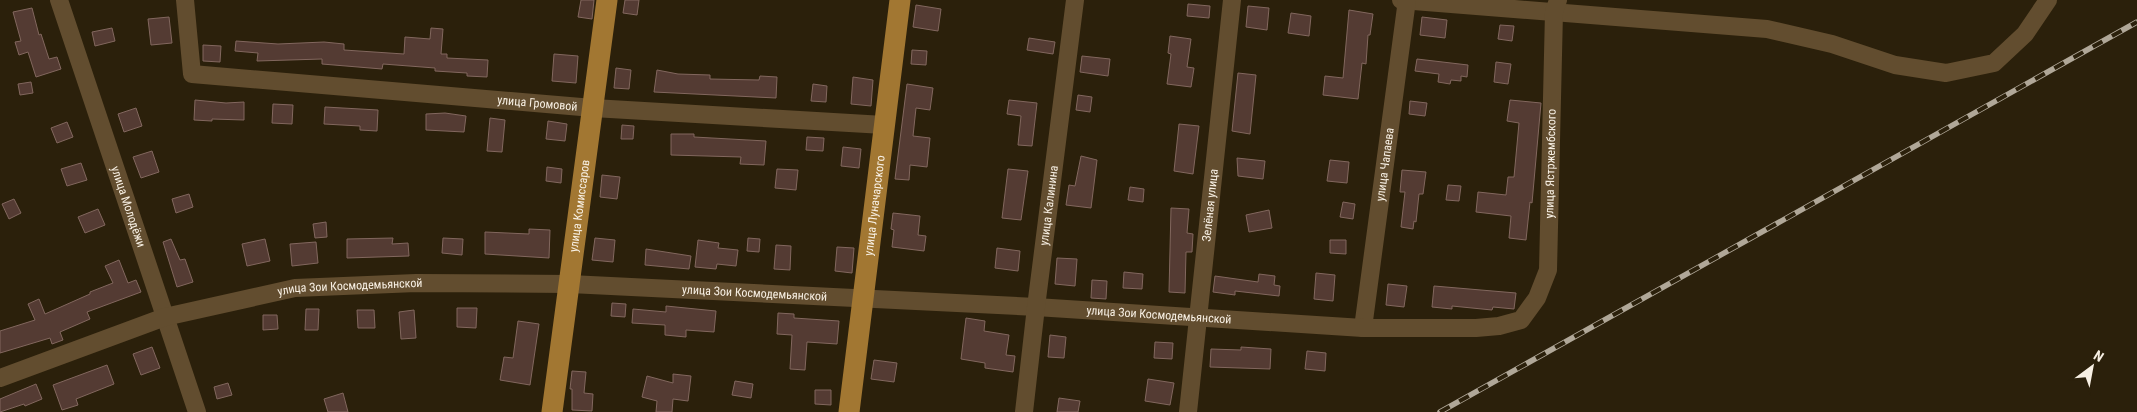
<svg xmlns="http://www.w3.org/2000/svg" width="2137" height="412" viewBox="0 0 2137 412" font-family="'Roboto Condensed',sans-serif">
<style>
.building{fill:#543b33;stroke:#82675e}
.lines{fill:none;stroke-linecap:round;stroke-linejoin:round}
.minor{stroke:#624d2f;stroke-width:18}
.major{stroke:#a27732;stroke-width:21}
.rail-casing{stroke:#b0a798;stroke-width:5.5}
.rail{stroke:#2b200b;stroke-width:4;stroke-dasharray:11;stroke-linecap:butt}
.labels{text-anchor:middle;stroke-width:4.5;stroke-linejoin:round;paint-order:stroke}
.street-label{font-size:12px;fill:#f8f0e4;stroke:#2b200b}
</style>
<rect width="100%" height="100%" fill="#2b200b"/>
<g class="building">
<polygon points="581,0 594,0 592,19 578,17"/>
<polygon points="625,0 639,0 637,15 623,13"/>
<polygon points="1188,4 1210,6 1209,18 1187,16"/>
<polygon points="916,5 941,9 938,31 913,27"/>
<polygon points="1248,6 1269,8 1267,30 1246,27"/>
<polygon points="32,8 39,35 41,34 49,59 57,57 61,69 36,77 28,52 19,55 15,42 21,41 13,12"/>
<polygon points="1349,10 1373,14 1370,35 1368,35 1366,64 1362,63 1358,99 1323,95 1325,76 1343,78"/>
<polygon points="1291,13 1311,16 1309,36 1288,33"/>
<polygon points="169,17 172,43 151,45 148,19"/>
<polygon points="1422,17 1447,20 1445,38 1420,35"/>
<polygon points="1500,25 1514,26 1512,41 1498,39"/>
<polygon points="112,28 115,41 95,46 92,32"/>
<polygon points="431,28 443,29 441,54 447,54 447,58 488,60 487,77 467,76 467,73 435,71 435,68 383,64 382,69 322,64 322,59 257,61 258,53 235,51 236,41 278,44 324,42 344,44 344,50 404,54 405,37 430,39"/>
<polygon points="1170,36 1191,39 1187,67 1194,68 1191,87 1167,84 1171,54 1168,53"/>
<polygon points="1029,38 1055,42 1053,54 1027,50"/>
<polygon points="203,45 221,46 220,62 203,61"/>
<polygon points="912,50 927,51 926,65 911,64"/>
<polygon points="554,54 578,56 576,83 552,81"/>
<polygon points="1082,56 1110,59 1108,76 1080,72"/>
<polygon points="1417,59 1468,65 1467,77 1461,76 1461,81 1451,80 1450,84 1438,82 1439,74 1415,71"/>
<polygon points="1496,62 1511,64 1508,84 1494,82"/>
<polygon points="616,68 631,70 629,89 614,88"/>
<polygon points="657,70 678,74 710,75 710,79 759,80 760,76 777,77 776,98 654,92"/>
<polygon points="1238,73 1256,75 1250,134 1232,131"/>
<polygon points="853,77 873,80 871,106 851,104"/>
<polygon points="31,82 33,93 20,95 18,84"/>
<polygon points="813,84 827,86 826,102 811,101"/>
<polygon points="907,84 933,88 930,110 916,108 913,136 930,138 927,167 910,165 909,180 895,179"/>
<polygon points="1078,95 1092,97 1090,112 1076,110"/>
<polygon points="195,100 226,103 244,102 244,120 212,119 212,121 194,120"/>
<polygon points="1009,100 1037,103 1032,146 1018,145 1021,116 1007,114"/>
<polygon points="1510,100 1541,103 1532,203 1530,202 1526,240 1509,238 1511,216 1476,212 1478,192 1506,195 1508,177 1514,177 1519,123 1507,121"/>
<polygon points="1410,101 1427,103 1425,116 1409,114"/>
<polygon points="273,104 293,105 292,124 272,123"/>
<polygon points="325,107 378,110 377,131 360,130 360,126 324,124"/>
<polygon points="136,108 142,126 124,132 118,114"/>
<polygon points="445,113 466,116 464,132 426,130 426,114"/>
<polygon points="490,118 505,120 502,152 487,151"/>
<polygon points="548,121 567,124 565,141 546,139"/>
<polygon points="67,122 73,137 57,143 51,128"/>
<polygon points="1179,124 1199,126 1193,174 1174,171"/>
<polygon points="622,125 634,126 633,139 621,139"/>
<polygon points="671,134 694,134 694,137 766,141 764,165 740,164 741,157 671,155"/>
<polygon points="807,137 824,138 823,151 806,150"/>
<polygon points="843,147 861,149 859,168 841,166"/>
<polygon points="152,151 159,172 141,178 133,157"/>
<polygon points="1081,156 1097,160 1091,208 1066,205 1069,185 1075,186"/>
<polygon points="1237,158 1265,161 1263,179 1238,176"/>
<polygon points="1330,160 1349,162 1347,183 1327,181"/>
<polygon points="81,163 87,180 67,186 61,169"/>
<polygon points="547,167 562,169 561,183 546,181"/>
<polygon points="777,169 798,170 796,190 775,188"/>
<polygon points="1008,169 1028,171 1021,220 1002,218"/>
<polygon points="1402,170 1426,172 1423,194 1419,194 1416,222 1414,221 1413,229 1401,227 1405,192 1400,192"/>
<polygon points="602,175 620,177 617,199 600,197"/>
<polygon points="1448,185 1461,186 1459,201 1446,200"/>
<polygon points="1130,187 1144,189 1143,202 1128,200"/>
<polygon points="189,194 193,207 176,213 172,199"/>
<polygon points="14,199 21,213 9,219 2,204"/>
<polygon points="1343,202 1355,204 1353,219 1340,217"/>
<polygon points="1171,208 1189,209 1187,233 1193,234 1192,252 1186,252 1185,293 1169,292"/>
<polygon points="98,209 105,225 85,233 78,217"/>
<polygon points="1269,210 1272,228 1249,232 1246,215"/>
<polygon points="893,213 920,216 918,235 926,236 924,251 892,247 894,230 891,229"/>
<polygon points="326,222 327,237 315,238 313,224"/>
<polygon points="529,229 550,230 549,258 485,254 485,232 529,234"/>
<polygon points="393,238 392,244 408,243 409,256 347,258 347,239"/>
<polygon points="443,238 463,239 462,255 442,253"/>
<polygon points="595,238 615,240 613,262 592,260"/>
<polygon points="748,238 760,239 759,252 747,251"/>
<polygon points="171,239 180,260 185,259 193,282 177,287 163,242"/>
<polygon points="265,239 270,261 247,266 242,244"/>
<polygon points="698,240 719,243 718,248 738,250 736,266 717,264 716,269 695,267"/>
<polygon points="1330,240 1346,240 1346,254 1330,253"/>
<polygon points="316,242 318,263 292,266 290,244"/>
<polygon points="776,245 791,246 790,270 774,269"/>
<polygon points="837,247 854,248 852,273 835,271"/>
<polygon points="997,248 1020,251 1018,271 995,268"/>
<polygon points="646,249 691,256 689,269 645,265"/>
<polygon points="1057,258 1077,259 1075,286 1055,284"/>
<polygon points="119,260 128,283 136,280 141,292 87,312 90,319 60,332 63,340 52,344 50,338 0,353 0,331 35,320 28,304 39,299 45,314 90,294 90,292 113,283 105,266"/>
<polygon points="1124,272 1143,274 1142,289 1123,288"/>
<polygon points="1316,273 1335,275 1333,301 1314,299"/>
<polygon points="1259,274 1275,276 1274,285 1280,286 1279,296 1235,291 1235,295 1213,292 1215,276 1258,282"/>
<polygon points="1092,280 1107,281 1106,299 1091,298"/>
<polygon points="1388,284 1407,286 1404,307 1386,305"/>
<polygon points="1434,286 1516,293 1514,309 1493,307 1492,310 1452,306 1452,309 1432,307"/>
<polygon points="612,303 626,304 625,317 611,316"/>
<polygon points="666,306 716,311 714,332 686,330 686,337 665,335 665,325 632,323 633,309 666,312"/>
<polygon points="457,308 477,308 476,328 457,327"/>
<polygon points="306,309 319,309 318,330 305,330"/>
<polygon points="357,310 374,310 375,328 358,328"/>
<polygon points="414,310 416,338 401,339 399,312"/>
<polygon points="778,313 794,314 794,318 839,321 837,344 807,342 805,370 790,369 792,335 777,334"/>
<polygon points="263,315 277,315 278,329 263,330"/>
<polygon points="966,318 985,321 984,331 1009,335 1006,355 1015,356 1013,372 985,368 985,363 961,359"/>
<polygon points="518,321 539,324 530,385 500,380 504,357 513,358"/>
<polygon points="1050,335 1066,337 1064,358 1048,357"/>
<polygon points="1155,342 1173,343 1172,359 1154,358"/>
<polygon points="152,347 160,368 141,375 133,354"/>
<polygon points="1241,347 1271,349 1270,369 1210,367 1211,349 1241,350"/>
<polygon points="1307,351 1326,353 1325,371 1305,369"/>
<polygon points="874,360 897,363 894,382 871,379"/>
<polygon points="107,365 114,384 76,399 78,405 62,410 53,385"/>
<polygon points="572,371 586,372 584,393 593,394 592,411 572,410 572,389 570,389"/>
<polygon points="673,374 691,376 688,401 673,399 672,412 656,412 657,401 642,397 647,376 673,383"/>
<polygon points="1148,379 1174,383 1170,405 1145,401"/>
<polygon points="735,381 753,384 751,398 732,395"/>
<polygon points="228,383 232,395 217,399 214,387"/>
<polygon points="36,384 42,399 25,406 24,404 0,412 0,399"/>
<polygon points="815,390 831,390 831,405 815,404"/>
<polygon points="343,393 348,412 328,412 324,399"/>
<polygon points="1059,398 1080,401 1078,412 1057,412"/>
</g>
<g class="lines">
<g class="minor">
<path id="s1" d="M59,0l138,412"/>
<path id="s2" d="M185,0l7,74 401,34 291,17"/>
<polyline points="1401,0 1767,29 1832,44 1895,65 1946,73 1994,63 2025,34 2048,0"/>
<path id="s3" d="M1363,328l44,-328"/>
<path id="s4" d="M0,378l165,-61 130,-29 121,-5 154,1 466,23 327,21h113l23,-2 22,-6 16,-22 11,-28 6,-258 4,-12"/>
<path id="s5" d="M1024,412l12,-105 39,-307"/>
<path id="s6" d="M1188,412l44,-412"/>
</g>
<g class="major">
<path id="s7" d="M552,412l55,-412"/>
<path id="s8" d="M849,412l51,-412"/>
</g>
<g class="rail-casing">
<polyline id="rail" points="1440,412 2137,22"/>
</g>
<use href="#rail" class="rail"/>
</g>
<g class="labels">
<g class="street-label">
<text dy="4" stroke="none"><textPath href="#s2" startOffset="421">улица Громовой</textPath></text>
<text dy="4" stroke="none"><textPath href="#s4" startOffset="1701">улица Ястржембского</textPath></text>
<text dy="4" stroke="none"><textPath href="#s3" startOffset="165">улица Чапаева</textPath></text>
<text dy="4" stroke="none"><textPath href="#s1" startOffset="218">улица Молодёжи</textPath></text>
<text dy="4" stroke="none"><textPath href="#s7" startOffset="208">улица Комиссаров</textPath></text>
<text dy="4" stroke="none"><textPath href="#s8" startOffset="208">улица Луначарского</textPath></text>
<text dy="4" stroke="none"><textPath href="#s5" startOffset="208">улица Калинина</textPath></text>
<text dy="4" stroke="none"><textPath href="#s6" startOffset="208">Зелёная улица</textPath></text>
<text dy="4" stroke="none"><textPath href="#s4" startOffset="364">улица Зои Космодемьянской</textPath></text>
<text dy="4" stroke="none"><textPath href="#s4" startOffset="769">улица Зои Космодемьянской</textPath></text>
<text dy="4" stroke="none"><textPath href="#s4" startOffset="1174">улица Зои Космодемьянской</textPath></text>
</g>
</g>
<g transform="translate(2092 367) rotate(32)" stroke="#2b200b" stroke-width="4" paint-order="stroke">
<path d="M0-4L9 19L0 12L-9 19Z" fill="#f8f0e4"/>
<text y="-8" font-size="14" font-weight="bold" text-anchor="middle" fill="#f8f0e4">N</text>
</g>
</svg>
